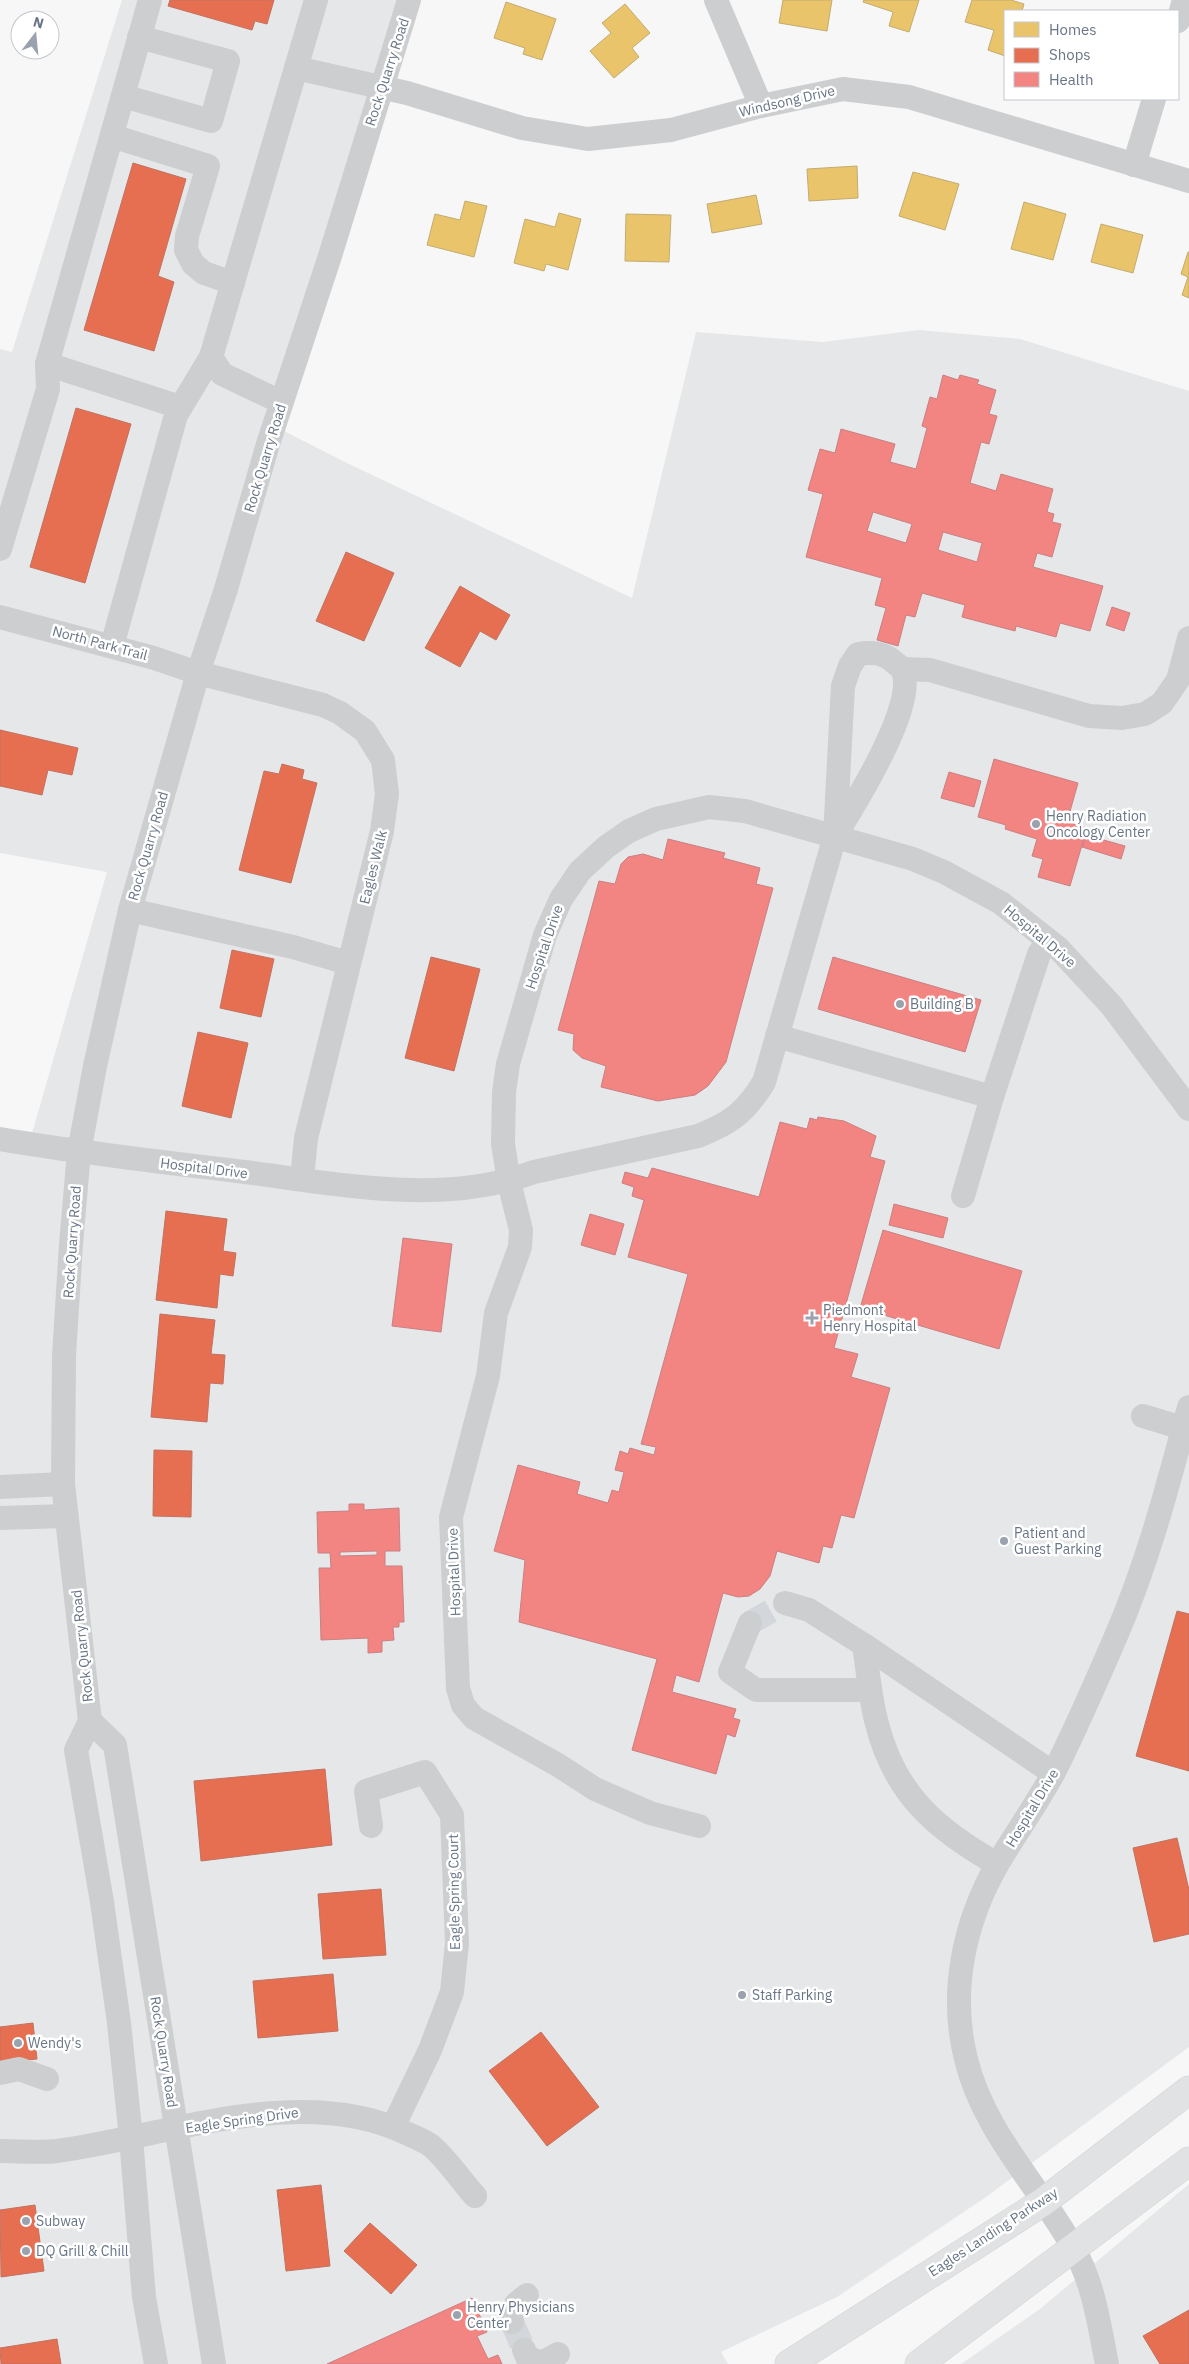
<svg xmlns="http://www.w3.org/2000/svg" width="1189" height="2364" viewBox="0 0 1189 2364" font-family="'IBM Plex Sans',sans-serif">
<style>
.built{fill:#e6e7e8}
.homes{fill:#e9c46a;stroke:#c2ac72}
.shops{fill:#e76f51;stroke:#c17161}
.health{fill:#f28482;stroke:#c98083;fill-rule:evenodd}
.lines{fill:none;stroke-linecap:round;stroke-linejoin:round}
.minor-tunnel{stroke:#d3d6db;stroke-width:24;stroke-dasharray:24 12;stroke-linecap:butt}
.major-casing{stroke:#d3d4d5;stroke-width:29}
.minor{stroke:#cdced0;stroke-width:24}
.major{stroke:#e1e2e3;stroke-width:28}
.poi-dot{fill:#9aa2ae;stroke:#fff;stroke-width:2}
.labels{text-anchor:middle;stroke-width:5;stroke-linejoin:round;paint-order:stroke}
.street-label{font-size:14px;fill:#687586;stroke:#fff}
.poi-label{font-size:14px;fill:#687586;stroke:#fff;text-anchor:start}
</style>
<rect width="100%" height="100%" fill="#f7f7f7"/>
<g class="built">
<polygon points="122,0 398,0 276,427 349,464 632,598 696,332 823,342 919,330 1020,339 1189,391 1189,2047 986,2197 837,2297 721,2352 728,2364 0,2364 0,1142 27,1151 107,872 0,853 0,349 12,352"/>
<polygon points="1189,2184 1189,2364 961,2364 1040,2309"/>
</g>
<g class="homes">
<polygon points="783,0 832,0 827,31 779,23"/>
<polygon points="864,0 919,0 909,32 889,26 893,12 863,2"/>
<polygon points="972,0 1011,0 1024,4 1022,11 1005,11 1005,56 988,50 994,30 965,22"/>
<polygon points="506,2 556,19 542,60 523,54 525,48 494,38"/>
<polygon points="625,4 650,33 632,48 639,57 614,78 590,51 611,33 602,23"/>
<polygon points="857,166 858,198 809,201 807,169"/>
<polygon points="913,172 959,184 945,230 899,216"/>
<polygon points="756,195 762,224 712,233 707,204"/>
<polygon points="465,201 487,206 474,257 427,245 435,214 460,220"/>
<polygon points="1024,202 1066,214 1053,260 1011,249"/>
<polygon points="559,213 581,219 568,270 546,264 544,271 514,263 525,219 555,227"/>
<polygon points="626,214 671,215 669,262 625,261"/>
<polygon points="1101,224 1143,235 1133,273 1091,262"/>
<polygon points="1188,252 1189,252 1189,298 1182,295 1188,277 1181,274"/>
</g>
<g class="shops">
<polygon points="170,0 274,0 267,24 255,21 252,30 168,6"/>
<polygon points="133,163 186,179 158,276 174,282 154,351 84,330"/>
<polygon points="76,408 131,424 85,583 30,567"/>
<polygon points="346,552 394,573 364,641 316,621"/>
<polygon points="460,586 510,615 496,640 480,631 460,667 425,648"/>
<polygon points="0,730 78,748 72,775 48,770 42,795 0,786"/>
<polygon points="282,764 304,770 302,779 317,783 291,883 239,870 264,771 279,774"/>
<polygon points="232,950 274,959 261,1017 220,1008"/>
<polygon points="431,957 480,969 454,1071 405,1058"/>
<polygon points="198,1032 248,1043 231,1118 182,1106"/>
<polygon points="166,1211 227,1219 223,1251 236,1253 233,1276 220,1274 217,1308 156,1300"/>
<polygon points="160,1314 215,1320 211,1354 225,1355 223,1384 210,1383 207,1422 151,1417"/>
<polygon points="154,1450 192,1451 191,1517 153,1516"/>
<polygon points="1177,1611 1189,1614 1189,1771 1136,1756"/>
<polygon points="325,1769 332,1845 201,1861 194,1781"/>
<polygon points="1177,1838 1189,1890 1189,1934 1154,1942 1133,1848"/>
<polygon points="381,1889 386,1955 323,1959 318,1894"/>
<polygon points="333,1974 338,2031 258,2038 253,1981"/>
<polygon points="33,2023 37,2059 0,2063 0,2027"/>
<polygon points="541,2032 599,2107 547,2146 489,2071"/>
<polygon points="321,2185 330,2266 286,2271 277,2190"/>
<polygon points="35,2205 44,2271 1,2277 0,2210"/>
<polygon points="370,2223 417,2265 391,2294 344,2251"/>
<polygon points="1189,2310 1189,2364 1160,2364 1143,2336"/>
<polygon points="57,2339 61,2364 1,2364 0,2348"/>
</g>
<g class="health">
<path d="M943,375l15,5 2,-5 19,5 -2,4 19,6 -7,24 8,2 -8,28 -8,-2 -11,41 26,8 5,-17 52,15 -6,23 7,2 -2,8 9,2 -9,33 -15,-4 -4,14 70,19 -13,45 -30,-8 -4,14 -40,-11 -1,5 -53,-14 3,-12 -43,-12 -7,24 -9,-2 -8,31 -21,-6 9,-32 -11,-3 7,-27 -76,-21 17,-63 -15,-4 12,-41 15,4 6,-24 54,15 -5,18 26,7 11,-41 -5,-2 8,-29 7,2zM873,512l39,12 -6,19 -39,-12zM943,532l39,11 -5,19 -39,-12z"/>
<polygon points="1112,607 1130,613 1124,631 1106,625"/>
<polygon points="994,759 1078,783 1067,822 1087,828 1070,886 1038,877 1043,859 1032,856 1037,839 1005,829 1006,825 978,817"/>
<polygon points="949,772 981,781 974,807 941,798"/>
<polygon points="1086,835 1125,846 1121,859 1082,847"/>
<polygon points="668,839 725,853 723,858 760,868 756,884 773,888 726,1062 708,1086 695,1095 658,1101 601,1087 606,1066 582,1058 573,1050 574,1034 558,1030 599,881 615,884 621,864 628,857 643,854 663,860"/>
<polygon points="833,957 981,1000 965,1052 818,1009"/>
<polygon points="818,1117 844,1121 876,1136 870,1157 885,1161 834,1348 858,1354 851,1377 890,1388 854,1518 841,1515 832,1548 823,1546 819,1563 777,1551 770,1576 760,1589 749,1596 738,1597 723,1593 699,1682 676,1675 672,1692 736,1709 733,1718 740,1720 735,1737 727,1734 716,1774 632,1750 657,1659 519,1622 525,1560 494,1551 518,1465 580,1482 577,1494 608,1503 612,1490 619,1492 624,1472 615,1470 620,1451 628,1454 630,1448 654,1455 656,1447 641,1444 688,1274 628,1257 644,1200 632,1196 634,1187 622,1183 625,1172 648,1178 652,1168 759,1197 780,1122 807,1129 810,1118 817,1120"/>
<polygon points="894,1204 948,1218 943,1238 889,1225"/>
<polygon points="590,1214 624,1224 615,1255 581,1245"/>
<polygon points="883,1230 1022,1271 999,1349 860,1308"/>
<polygon points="403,1238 452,1244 441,1332 392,1326"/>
<path d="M349,1504h15v6l35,-2 1,43h-15v15h17l2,56h-5v5h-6l1,13 -12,1v11l-14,1v-15l-47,2 -2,-72h12l-1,-15h-12l-1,-41 32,-1zM377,1551v4l-37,1v-4z"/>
<polygon points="472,2298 487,2332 477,2336 488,2359 498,2355 502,2364 327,2364"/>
</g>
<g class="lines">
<g class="minor-tunnel">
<polyline points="750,1623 785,1603"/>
<polyline points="512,2322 524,2350"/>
</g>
<g class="major-casing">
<g id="major">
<polyline points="789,2364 1043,2202 1189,2090"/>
<polyline points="919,2364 1189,2161"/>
</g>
</g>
<g class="minor">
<polyline points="716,0 761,106"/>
<polyline points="1178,21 1184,0"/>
<polyline points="296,68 407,93 522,128 588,139 671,130 761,106 843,89 909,97 1189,181"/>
<polyline points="123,96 211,121 228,61 139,37"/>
<polyline points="112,136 208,166 187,236 186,250 193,264 204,273 233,283"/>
<polyline points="1134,165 1154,99"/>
<polyline points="47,364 180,407"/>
<polyline points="281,402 222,374 211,357 316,0"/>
<polyline points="0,549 48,389 47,364 150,0"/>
<polyline points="0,617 154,658 198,673 323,705 340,713 365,731 383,760 387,794 382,831 306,1138 302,1179"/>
<polyline points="112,646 176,415 211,357"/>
<polyline points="902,669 930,670 1089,716 1122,718 1145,714 1162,703 1178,680 1189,638"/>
<polyline points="130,910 293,947 348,963"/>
<polyline points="777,1036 992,1097 1039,954 1048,940"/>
<path d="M0,1139c81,14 163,23 245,33 94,12 198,34 289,0l164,-36c33,-13 48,-24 66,-54l71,-246 8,-150 7,-20 8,-12c13,-2 25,-2 36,8 2,2 7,5 8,7 18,32 -49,138 -67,167"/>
<polyline points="963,1196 992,1097"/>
<polyline points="1143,1416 1189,1430"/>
<polyline points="0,1487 63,1484"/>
<polyline points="0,1518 66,1516"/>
<path d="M785,1603l24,7 55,35c4,26 6,53 13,79 18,71 60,106 120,140"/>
<polyline points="750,1623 730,1672 756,1690 870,1690"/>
<polyline points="864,1645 1053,1773"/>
<polyline points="90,1721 115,1745 214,2364"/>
<polyline points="371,1826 366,1791 425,1772 452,1815 457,1943 452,1992 430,2050 393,2127"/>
<polyline points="699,1826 650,1813 595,1789 558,1765 474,1718 463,1705 458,1688 451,1517 488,1376 496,1313 520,1247 521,1230 509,1182 503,1144 504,1092 508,1064 545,935 561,899 580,871 606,847 629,831 656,819 709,807 745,811 913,859 944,872 1001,903 1058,948 1111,1005 1189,1109"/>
<polyline points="0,2073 19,2069 47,2079"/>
<path d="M0,2151c18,0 38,2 57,0 109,-15 244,-68 349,-18 8,4 17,7 24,12 13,9 33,38 45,51"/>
<polyline points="512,2322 510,2318 516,2304 527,2295"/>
<polyline points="524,2350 527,2357 541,2363 558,2354"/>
<polyline points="156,2364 144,2297 131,2138 119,2023 102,1902 76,1750 90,1721 63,1484 64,1356 71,1244 79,1152 95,1066 130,910 198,673 226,589 268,444 330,256 409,0"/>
<path d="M1107,2364c-8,-40 -13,-79 -33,-115 -35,-63 -91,-118 -108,-190 -17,-67 -2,-137 32,-196 18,-30 38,-58 55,-89 23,-45 43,-92 63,-138 32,-74 52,-151 73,-229"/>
</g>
<use href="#major" class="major"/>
</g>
<g class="poi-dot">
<circle cx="1036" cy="824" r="5"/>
<circle cx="900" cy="1004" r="5"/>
<path d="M809.5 1310.5h5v5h5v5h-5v5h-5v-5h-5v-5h5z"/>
<circle cx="1004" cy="1541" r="5"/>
<circle cx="742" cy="1995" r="5"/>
<circle cx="18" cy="2043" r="5"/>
<circle cx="26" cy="2221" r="5"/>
<circle cx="26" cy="2251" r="5"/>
<circle cx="457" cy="2315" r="5"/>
</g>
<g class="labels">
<g class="street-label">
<text transform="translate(387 72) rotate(-72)" y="5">Rock Quarry Road</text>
<text transform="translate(787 101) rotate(-13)" y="5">Windsong Drive</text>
<text transform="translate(265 458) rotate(-73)" y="5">Rock Quarry Road</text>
<text transform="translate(100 643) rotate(15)" y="5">North Park Trail</text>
<text transform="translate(148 846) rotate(-74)" y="5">Rock Quarry Road</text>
<text transform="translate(373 867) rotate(-76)" y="5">Eagles Walk</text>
<text transform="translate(1040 936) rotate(40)" y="5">Hospital Drive</text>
<text transform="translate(544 947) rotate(-71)" y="5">Hospital Drive</text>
<text transform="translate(204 1168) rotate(7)" y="5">Hospital Drive</text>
<text transform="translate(72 1242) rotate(-86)" y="5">Rock Quarry Road</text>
<text transform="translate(454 1572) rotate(-92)" y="5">Hospital Drive</text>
<text transform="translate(82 1646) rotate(-96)" y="5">Rock Quarry Road</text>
<text transform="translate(1032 1808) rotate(-59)" y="5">Hospital Drive</text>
<text transform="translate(454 1892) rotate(-91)" y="5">Eagle Spring Court</text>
<text transform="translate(164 2052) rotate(81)" y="5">Rock Quarry Road</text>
<text transform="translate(242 2120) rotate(-8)" y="5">Eagle Spring Drive</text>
<text transform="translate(993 2232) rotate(-33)" y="5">Eagles Landing Parkway</text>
</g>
<g class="poi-label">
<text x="1046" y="821">Henry Radiation<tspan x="1046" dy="16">Oncology Center</tspan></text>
<text x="910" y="1009">Building B</text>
<text x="823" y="1315">Piedmont<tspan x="823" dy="16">Henry Hospital</tspan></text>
<text x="1014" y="1538">Patient and<tspan x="1014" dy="16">Guest Parking</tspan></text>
<text x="752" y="2000">Staff Parking</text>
<text x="28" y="2048">Wendy's</text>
<text x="36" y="2226">Subway</text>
<text x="36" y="2256">DQ Grill &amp; Chill</text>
<text x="467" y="2312">Henry Physicians<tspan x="467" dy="16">Center</tspan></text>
</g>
</g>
<rect x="1004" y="10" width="175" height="90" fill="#ffffff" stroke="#c3c8cf"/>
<rect x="1014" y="22" width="25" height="15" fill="#e9c46a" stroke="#c3c8cf"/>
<text x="1049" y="35" font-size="15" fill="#687586">Homes</text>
<rect x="1014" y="48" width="25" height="15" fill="#e76f51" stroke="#c3c8cf"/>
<text x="1049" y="60" font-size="15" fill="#687586">Shops</text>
<rect x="1014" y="72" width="25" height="15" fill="#f28482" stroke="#c3c8cf"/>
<text x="1049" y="85" font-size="15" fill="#687586">Health</text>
<g transform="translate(35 35) rotate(16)"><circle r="24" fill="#ffffff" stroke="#c3c8cf"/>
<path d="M0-4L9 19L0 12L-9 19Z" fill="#9aa2ae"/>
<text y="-8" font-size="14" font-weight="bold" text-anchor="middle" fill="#687586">N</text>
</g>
</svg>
